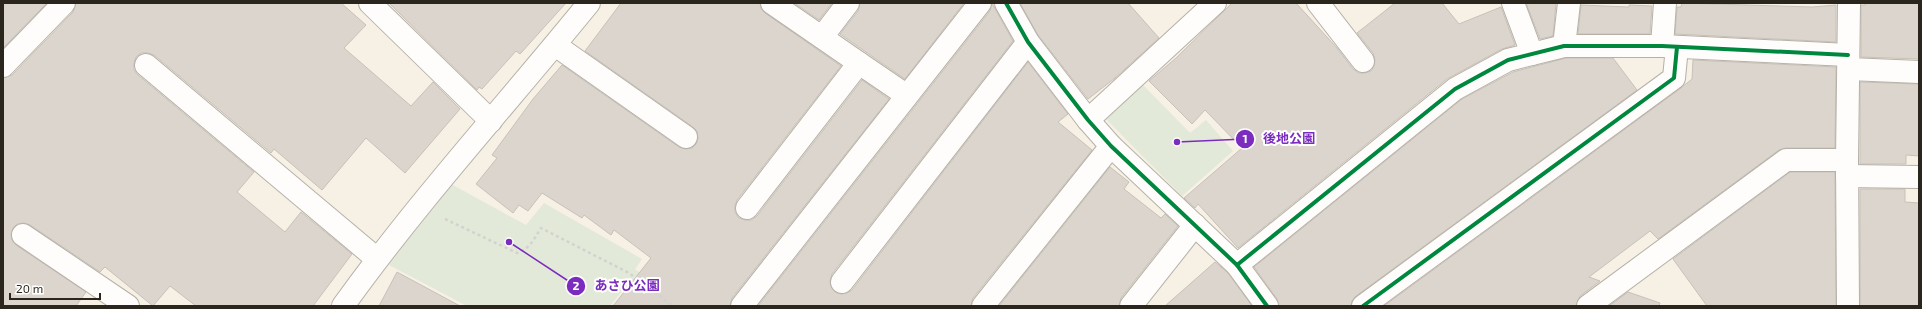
<svg xmlns="http://www.w3.org/2000/svg" width="1922" height="309" viewBox="0 0 1922 309" font-family="'Exo 2','Noto Sans JP',sans-serif">
<style>
.green{fill:#e3e9d9}
.building{fill:#dbd5cd;stroke:#c7c1b9}
.lines{fill:none;stroke-linecap:round;stroke-linejoin:round}
.minor-casing{stroke:#b6b1a8;stroke-width:24}
.path{stroke:#d4d2cf;stroke-width:2.5;stroke-dasharray:3 3;stroke-linecap:butt}
.minor{stroke:#fefdfb;stroke-width:22}
.cycleway-casing{stroke:#fff;stroke-width:6}
.cycleway{stroke:#00873e;stroke-width:4}
.leader{fill:none;stroke:#7b2cbf;stroke-width:1.5}
.callout-dot{fill:#7b2cbf;stroke:#fff;stroke-width:1.5}
.mark-label{font-size:12px;text-anchor:middle;font-weight:bold;fill:#fff}
.callout-label{font-size:13px;text-anchor:middle;font-weight:bold;fill:#7b2cbf;stroke:#fff;stroke-width:4;stroke-linejoin:round;paint-order:stroke}
</style>
<rect width="100%" height="100%" fill="#f6f0e5"/>
<g class="green">
<polygon points="1141,83 1190,133 1206,120 1233,151 1182,196 1104,117"/>
<polygon points="451,184 526,225 544,203 642,259 635,269 686,306 656,306 627,285 610,306 467,306 389,265 424,217"/>
</g>
<g class="building">
<polygon points="3,3 47,3 3,48"/>
<polygon points="76,3 341,3 366,25 344,48 411,106 433,82 460,109 405,173 366,138 322,190 274,149 271,153 154,55 148,53 141,53 136,57 134,63 134,70 138,75 254,172 237,192 285,232 301,212 352,254 313,306 196,306 170,286 153,306 105,267 100,272 30,225 24,223 17,224 13,228 11,234 12,240 16,245 86,292 76,306 3,306 3,78 12,75 73,12"/>
<polygon points="389,3 566,3 520,54 516,51 482,89 479,87 477,90"/>
<polygon points="621,3 760,3 761,9 765,13 841,66 737,200 735,206 735,212 739,218 745,220 751,220 757,216 862,80 889,99 732,298 730,306 613,306 651,258 614,230 611,235 584,215 582,218 542,193 528,211 519,205 513,213 476,184 497,158 492,155 533,99 562,65 679,147 685,149 692,148 696,144 698,138 697,131 693,127 585,51"/>
<polygon points="794,3 832,3 819,20"/>
<polygon points="860,3 964,3 905,79 840,34 858,11"/>
<polygon points="992,3 1013,41 832,274 830,281 831,287 835,292 841,294 847,293 852,290 1028,62 1068,114 1058,122 1092,150 973,298 971,306 758,306 990,11"/>
<polygon points="1020,3 1128,3 1159,38 1115,78 1088,99 1038,35"/>
<polygon points="1232,3 1296,3 1337,48 1353,69 1359,73 1365,73 1371,71 1374,66 1375,60 1373,53 1357,33 1395,3 1442,3 1459,24 1501,7 1515,45 1502,49 1447,79 1238,248 1198,204 1195,208 1184,198 1242,148 1205,110 1192,124 1149,81 1176,58"/>
<polygon points="1526,3 1556,3 1553,36 1540,39"/>
<polygon points="1682,3 1812,7 1836,5 1836,42 1675,34 1677,7 1681,7"/>
<polygon points="1865,3 1919,3 1919,59 1861,57 1861,5 1865,5"/>
<polygon points="1581,5 1629,7 1629,5 1652,6 1650,34 1578,34"/>
<polygon points="1566,58 1613,58 1637,90 1356,296 1352,301 1351,306 1279,306 1277,299 1254,267 1462,99 1513,72"/>
<polygon points="1693,60 1836,67 1835,148 1786,148 1779,150 1658,239 1650,231 1589,277 1600,281 1580,296 1576,306 1384,306 1681,88 1692,79"/>
<polygon points="1860,82 1919,84 1919,156 1906,155 1906,164 1860,164"/>
<polygon points="1110,167 1129,182 1124,189 1161,218 1165,214 1178,226 1121,298 1119,306 999,306"/>
<polygon points="1790,172 1835,172 1836,306 1707,306 1673,259"/>
<polygon points="1860,189 1905,189 1905,202 1919,203 1919,306 1860,306"/>
<polygon points="1215,262 1228,273 1252,306 1165,306"/>
<polygon points="397,272 460,306 379,306"/>
<polygon points="1628,292 1660,303 1659,306 1609,306"/>
</g>
<g class="lines">
<g class="minor-casing">
<g id="minor">
<polyline points="370,3 491,121"/>
<polyline points="1006,3 1028,42 1088,120 1111,146 1237,265 1267,306"/>
<polyline points="1318,3 1363,61"/>
<polyline points="1513,3 1532,54"/>
<polyline points="822,37 848,3"/>
<polyline points="555,45 686,137"/>
<polyline points="1564,46 1569,3"/>
<polyline points="1662,46 1665,3"/>
<polyline points="859,63 906,95"/>
<polyline points="146,65 377,259"/>
<polyline points="3,66 64,3"/>
<polyline points="1849,69 1919,72"/>
<polyline points="1088,120 1215,3"/>
<polyline points="1847,176 1919,177"/>
<polyline points="747,208 859,63 772,3"/>
<polyline points="23,235 128,306"/>
<polyline points="1237,265 1455,89 1508,60 1564,46 1662,46 1848,55"/>
<polyline points="842,282 1028,42"/>
<path d="M343,306c76,-106 164,-202 246,-303"/>
<polyline points="742,306 980,3"/>
<polyline points="983,306 1111,146"/>
<polyline points="1131,306 1195,225"/>
<polyline points="1363,306 1674,78 1677,47"/>
<polyline points="1588,306 1786,160 1847,160"/>
<polyline points="1848,306 1847,160 1849,3"/>
</g>
</g>
<path class="path" d="M445,219l72,34c13,-4 17,-14 24,-25l88,45 44,33"/>
<use href="#minor" class="minor"/>
<g class="cycleway-casing">
<g id="cycleway">
<polyline points="1006,3 1028,42 1088,120 1111,146 1237,265 1267,306"/>
<polyline points="1237,265 1455,89 1508,60 1564,46 1662,46 1848,55"/>
<polyline points="1363,306 1674,78 1677,47"/>
</g>
</g>
<use href="#cycleway" class="cycleway"/>
</g>
<path class="leader" d="M1177 142L1245 139M509 242L576 286"/>
<g class="callout-dot">
<circle cx="1177" cy="142" r="4"/>
<circle cx="509" cy="242" r="4"/>
<circle cx="1245" cy="139" r="10"/>
<circle cx="576" cy="286" r="10"/>
</g>
<g class="mark-label">
<text x="1245" y="143">1</text>
<text x="576" y="290">2</text>
</g>
<g class="callout-label">
<text x="1289" y="143">後地公園</text>
<text x="627" y="290">あさひ公園</text>
</g>
<rect width="1922" height="309" fill="none" stroke="#2a261e" stroke-width="8"/>
<path d="M10 293v6h90v-6" fill="none" stroke="#2a261e" stroke-width="2"/>
<text x="16" y="293" font-size="12" fill="#2a261e" stroke="#ffffff" stroke-width="3" paint-order="stroke">20 m</text>
</svg>
